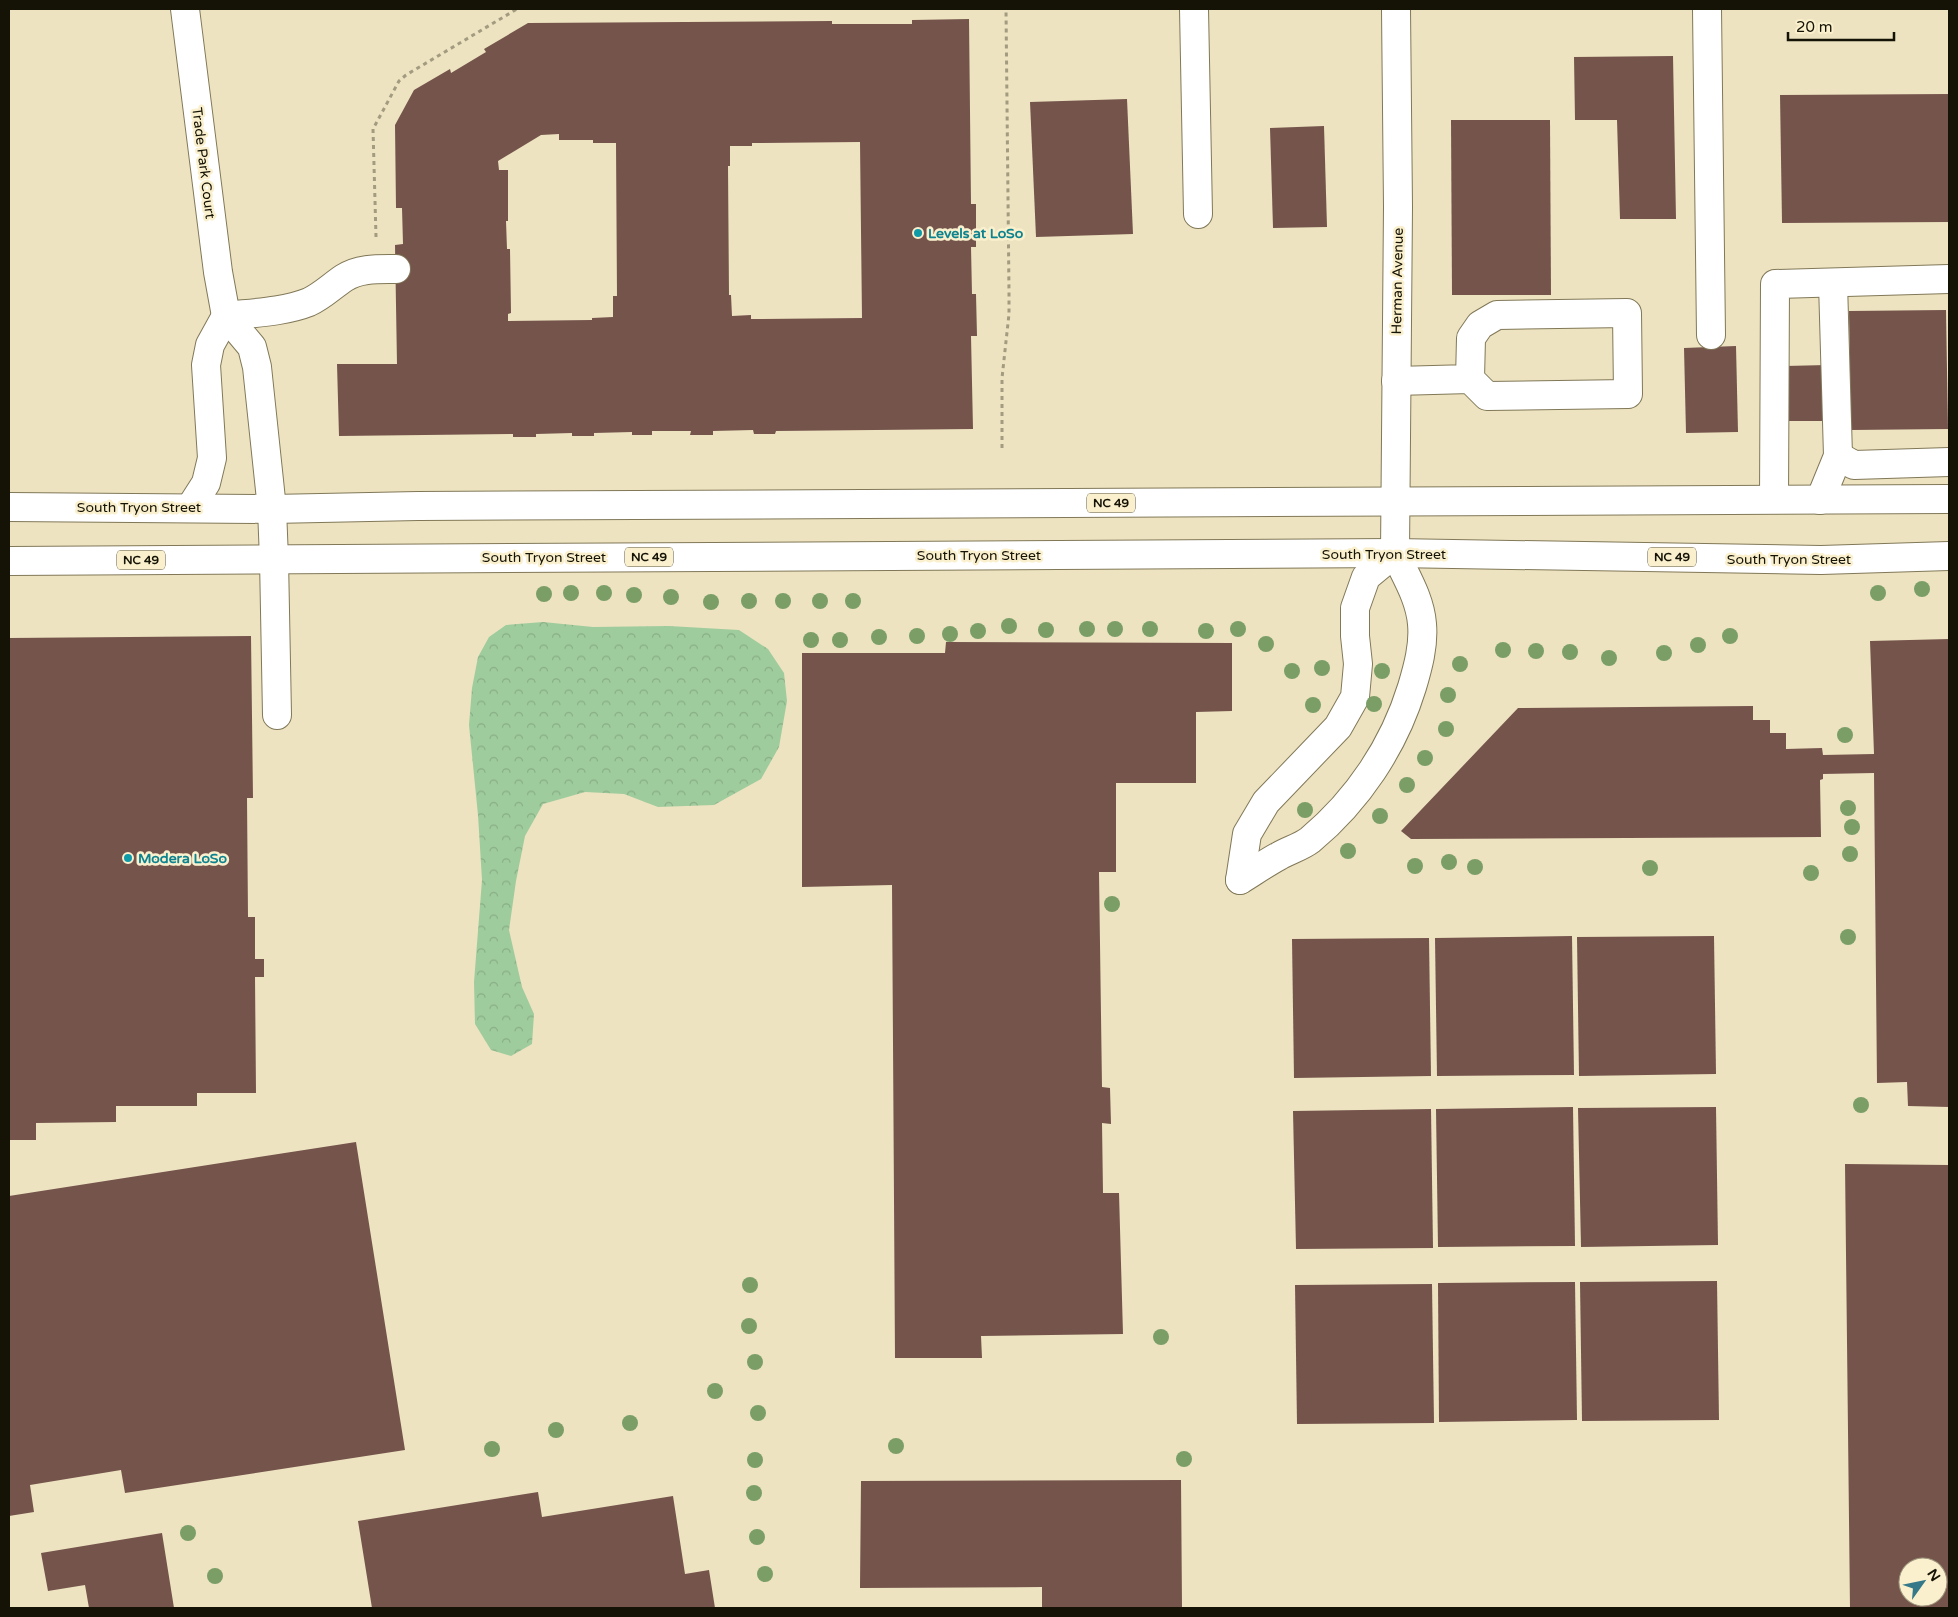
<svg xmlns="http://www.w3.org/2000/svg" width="1958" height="1617" viewBox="0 0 1958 1617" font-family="'Varela Round',sans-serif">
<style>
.forest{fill:url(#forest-crowns)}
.building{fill:#75544c;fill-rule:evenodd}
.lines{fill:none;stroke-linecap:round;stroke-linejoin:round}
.minor-casing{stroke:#817858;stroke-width:30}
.major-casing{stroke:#817858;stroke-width:30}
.path{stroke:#a39b80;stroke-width:3;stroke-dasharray:4 4;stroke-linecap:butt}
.minor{stroke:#fff;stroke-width:28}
.major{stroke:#fff;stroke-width:28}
.tree{fill:#7a9e66}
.culture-dot{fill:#0f9aa8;stroke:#faf0cd;stroke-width:2}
.labels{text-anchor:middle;stroke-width:5;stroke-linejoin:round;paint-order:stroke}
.shield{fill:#faf0cd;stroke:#5a5542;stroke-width:1}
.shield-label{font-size:12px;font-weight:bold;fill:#151206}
.street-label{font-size:14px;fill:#151206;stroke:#faf0cd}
.culture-label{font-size:14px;font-weight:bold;fill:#0d838f;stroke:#faf0cd;text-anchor:start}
</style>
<defs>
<pattern id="forest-crowns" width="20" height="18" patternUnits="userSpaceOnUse" patternTransform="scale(1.25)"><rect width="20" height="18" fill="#9fcc9d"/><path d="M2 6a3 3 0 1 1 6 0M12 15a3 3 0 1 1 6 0" fill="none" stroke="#88ae86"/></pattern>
</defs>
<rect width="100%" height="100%" fill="#ede3c0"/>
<polygon class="forest" points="543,622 593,627 669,626 739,630 768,649 784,673 787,701 779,747 761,779 714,805 658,807 624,794 585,792 543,804 525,836 516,881 509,930 522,987 534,1014 532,1044 511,1056 491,1050 475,1024 474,982 482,880 478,815 469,725 472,688 478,657 489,637 506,625"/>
<g class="building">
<path d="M969,19l2,185h5v43h-5l1,47h4l1,42h-6l2,93 -197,2 -1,3h-21l-1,-4 -40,1v4h-23l1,-4h-39v4h-20v-3l-38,1v3h-22v-3l-36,1v3h-23v-3l-174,2 -2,-72h60l-2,-119 8,-1 -1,-36h-6l-1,-83 19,-35 36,-21 1,4 35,-21 -2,-3 44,-26 304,-2v3h80v-4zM559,134v6h34v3h23l1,153h-4v21l-21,1v2l-84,1v-7l3,-1 -1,-64h-3l-1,-28h2v-51h-9l-1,-9 43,-26zM860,142l2,176 -111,1v-4l-19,1 -1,-21h-2l-1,-129h2v-20h22v-3z"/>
<polygon points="1673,56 1676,219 1620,219 1617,120 1575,120 1574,57"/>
<polygon points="1949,94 1949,222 1782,223 1780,95"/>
<polygon points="1127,99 1133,234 1036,237 1030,102"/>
<polygon points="1451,120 1550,120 1551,295 1452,295"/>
<polygon points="1324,126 1327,227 1273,228 1270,128"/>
<polygon points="1946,310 1948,429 1851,430 1849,311"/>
<polygon points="1736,346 1738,432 1686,433 1684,348"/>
<polygon points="1827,365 1828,421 1785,421 1785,366"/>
<polygon points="251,636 253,798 247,798 248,917 255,917 255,959 264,959 264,977 255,977 256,1093 197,1093 197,1106 116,1106 116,1122 36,1123 36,1140 9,1140 9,638"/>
<polygon points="1949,639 1949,1107 1908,1106 1907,1082 1877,1083 1874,773 1823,774 1823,779 1820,780 1821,837 1411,839 1401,831 1518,708 1753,706 1753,720 1770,720 1770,733 1786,733 1786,749 1822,748 1823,755 1874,754 1870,641"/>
<polygon points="946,642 1232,643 1232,711 1196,712 1196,783 1116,783 1116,872 1099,872 1102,1087 1110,1088 1111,1124 1102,1123 1103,1193 1119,1193 1123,1334 981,1336 982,1358 895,1358 892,885 802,887 802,653 945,653"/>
<polygon points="1572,936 1574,1075 1437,1076 1435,938"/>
<polygon points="1714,936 1716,1074 1579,1076 1577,937"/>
<polygon points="1429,938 1431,1076 1294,1078 1292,939"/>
<polygon points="1573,1107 1575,1246 1438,1247 1436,1109"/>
<polygon points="1716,1107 1718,1245 1581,1247 1578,1108"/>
<polygon points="1431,1109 1433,1248 1296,1249 1293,1111"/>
<polygon points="356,1142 405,1450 125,1493 121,1470 30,1485 34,1512 9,1516 9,1196"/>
<path d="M1845,1164l104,1v443h-99zM1908,1567h30v30h-30z"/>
<polygon points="1717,1281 1719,1420 1582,1421 1580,1282"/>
<polygon points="1575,1282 1577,1420 1439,1422 1438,1283"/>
<polygon points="1432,1284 1434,1423 1297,1424 1295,1285"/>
<polygon points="1181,1480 1182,1608 1042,1608 1042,1587 860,1588 861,1481"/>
<polygon points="538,1492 542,1517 673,1496 685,1574 709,1570 715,1608 372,1608 358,1521"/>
<polygon points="162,1533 174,1608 89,1608 85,1585 48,1591 41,1553"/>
</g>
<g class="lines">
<g class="minor-casing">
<g id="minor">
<polyline points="185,9 218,272 226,316 252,347 257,367 272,509"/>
<polyline points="1194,9 1198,214"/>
<polyline points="1707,9 1711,335"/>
<path d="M226,316c26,-3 58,-4 83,-14 13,-6 23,-16 35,-24 15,-10 34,-9 52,-9"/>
<polyline points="1396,381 1470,379 1487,396 1628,394 1627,313 1497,315 1480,325 1471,338 1470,379"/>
<polyline points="1838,456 1854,465 1949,462"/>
<polyline points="1774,499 1775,284 1949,279"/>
<polyline points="1820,500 1838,456 1833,283"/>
<polyline points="190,508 206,483 212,458 206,365 210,345 226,316"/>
<polyline points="274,559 277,715"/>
<path d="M1240,880c13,-8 26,-17 39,-24 10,-6 22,-9 31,-16 48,-40 84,-94 102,-153 6,-20 12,-42 10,-63 -2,-26 -17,-49 -27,-71l3,-346 -2,-198"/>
<polyline points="1240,880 1247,834 1266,802 1338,727 1355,697 1358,664 1355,636 1355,608 1366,577 1395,553"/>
</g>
</g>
<g class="major-casing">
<g id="major">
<polyline points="9,507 272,509 418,506 1949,499"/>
<polyline points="272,509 274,559"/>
<polyline points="9,561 1395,553 1821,560 1949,556"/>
</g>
</g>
<g class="path">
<polyline points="376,237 373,129 399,81 406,75 517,9"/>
<polyline points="1002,448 1002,378 1009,314 1009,292 1006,9"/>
</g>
<use href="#minor" class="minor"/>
<use href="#major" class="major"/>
</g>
<g class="tree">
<circle cx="1922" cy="589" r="8"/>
<circle cx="571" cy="593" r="8"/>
<circle cx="604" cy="593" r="8"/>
<circle cx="1878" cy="593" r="8"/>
<circle cx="544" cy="594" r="8"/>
<circle cx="634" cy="595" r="8"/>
<circle cx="671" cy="597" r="8"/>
<circle cx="749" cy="601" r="8"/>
<circle cx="783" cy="601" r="8"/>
<circle cx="820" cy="601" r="8"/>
<circle cx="853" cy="601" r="8"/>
<circle cx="711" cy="602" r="8"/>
<circle cx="1009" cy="626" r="8"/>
<circle cx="1087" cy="629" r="8"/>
<circle cx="1115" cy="629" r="8"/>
<circle cx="1150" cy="629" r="8"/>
<circle cx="1238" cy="629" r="8"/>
<circle cx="1046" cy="630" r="8"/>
<circle cx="978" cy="631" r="8"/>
<circle cx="1206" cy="631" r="8"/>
<circle cx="950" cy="634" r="8"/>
<circle cx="917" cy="636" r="8"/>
<circle cx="1730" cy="636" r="8"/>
<circle cx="879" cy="637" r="8"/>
<circle cx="811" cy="640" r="8"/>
<circle cx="840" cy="640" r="8"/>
<circle cx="1266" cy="644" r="8"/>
<circle cx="1698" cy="645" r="8"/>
<circle cx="1503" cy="650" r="8"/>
<circle cx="1536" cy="651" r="8"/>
<circle cx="1570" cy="652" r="8"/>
<circle cx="1664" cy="653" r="8"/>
<circle cx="1609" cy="658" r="8"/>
<circle cx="1460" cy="664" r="8"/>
<circle cx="1322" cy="668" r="8"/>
<circle cx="1292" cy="671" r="8"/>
<circle cx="1382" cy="671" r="8"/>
<circle cx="1448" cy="695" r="8"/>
<circle cx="1374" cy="704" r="8"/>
<circle cx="1313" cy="705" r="8"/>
<circle cx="1446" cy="729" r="8"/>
<circle cx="1845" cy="735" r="8"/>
<circle cx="1425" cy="758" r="8"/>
<circle cx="1407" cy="785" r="8"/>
<circle cx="1848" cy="808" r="8"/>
<circle cx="1305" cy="810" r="8"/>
<circle cx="1380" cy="816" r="8"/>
<circle cx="1852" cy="827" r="8"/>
<circle cx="1348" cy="851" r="8"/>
<circle cx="1850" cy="854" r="8"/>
<circle cx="1449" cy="862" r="8"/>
<circle cx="1415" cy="866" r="8"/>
<circle cx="1475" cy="867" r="8"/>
<circle cx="1650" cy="868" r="8"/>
<circle cx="1811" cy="873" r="8"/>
<circle cx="1112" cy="904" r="8"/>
<circle cx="1848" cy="937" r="8"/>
<circle cx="1861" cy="1105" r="8"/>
<circle cx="750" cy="1285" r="8"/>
<circle cx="749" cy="1326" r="8"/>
<circle cx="1161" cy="1337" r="8"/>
<circle cx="755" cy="1362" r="8"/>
<circle cx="715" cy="1391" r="8"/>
<circle cx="758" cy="1413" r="8"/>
<circle cx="630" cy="1423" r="8"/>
<circle cx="556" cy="1430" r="8"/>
<circle cx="896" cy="1446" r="8"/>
<circle cx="492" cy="1449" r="8"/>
<circle cx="1184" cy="1459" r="8"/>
<circle cx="755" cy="1460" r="8"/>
<circle cx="754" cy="1493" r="8"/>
<circle cx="188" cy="1533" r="8"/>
<circle cx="757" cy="1537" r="8"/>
<circle cx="765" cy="1574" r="8"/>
<circle cx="215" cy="1576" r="8"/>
</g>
<g class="culture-dot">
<circle cx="918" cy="233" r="5"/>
<circle cx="128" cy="858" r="5"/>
</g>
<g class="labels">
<g class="shield">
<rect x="1087" y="493.5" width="48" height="19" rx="4"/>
<rect x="625" y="547.5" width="48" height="19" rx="4"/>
<rect x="1648" y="547.5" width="48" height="19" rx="4"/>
<rect x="117" y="550.5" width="48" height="19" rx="4"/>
</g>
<g class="shield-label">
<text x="1111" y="507">NC 49</text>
<text x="649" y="561">NC 49</text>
<text x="1672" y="561">NC 49</text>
<text x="141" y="564">NC 49</text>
</g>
<g class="street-label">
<text transform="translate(204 163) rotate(83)" y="5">Trade Park Court</text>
<text transform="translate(1397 281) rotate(-89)" y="5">Herman Avenue</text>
<text x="139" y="512">South Tryon Street</text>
<text x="1384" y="559">South Tryon Street</text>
<text x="979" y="560">South Tryon Street</text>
<text x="544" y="562">South Tryon Street</text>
<text x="1789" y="564">South Tryon Street</text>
</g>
<g class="culture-label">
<text x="928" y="238">Levels at LoSo</text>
<text x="138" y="863">Modera LoSo</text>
</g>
</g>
<rect width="1958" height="1617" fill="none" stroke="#151206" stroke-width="20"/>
<g transform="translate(1923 1582) rotate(57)"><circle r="24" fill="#faf0cd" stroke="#9e977d"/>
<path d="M0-4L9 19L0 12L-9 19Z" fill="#357889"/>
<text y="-8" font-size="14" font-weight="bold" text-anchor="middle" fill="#151206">N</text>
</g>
<path d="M1788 32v8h106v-8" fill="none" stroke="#151206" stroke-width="2.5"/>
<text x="1796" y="32" font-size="15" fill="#151206" stroke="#faf0cd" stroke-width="4" paint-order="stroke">20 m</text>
</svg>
